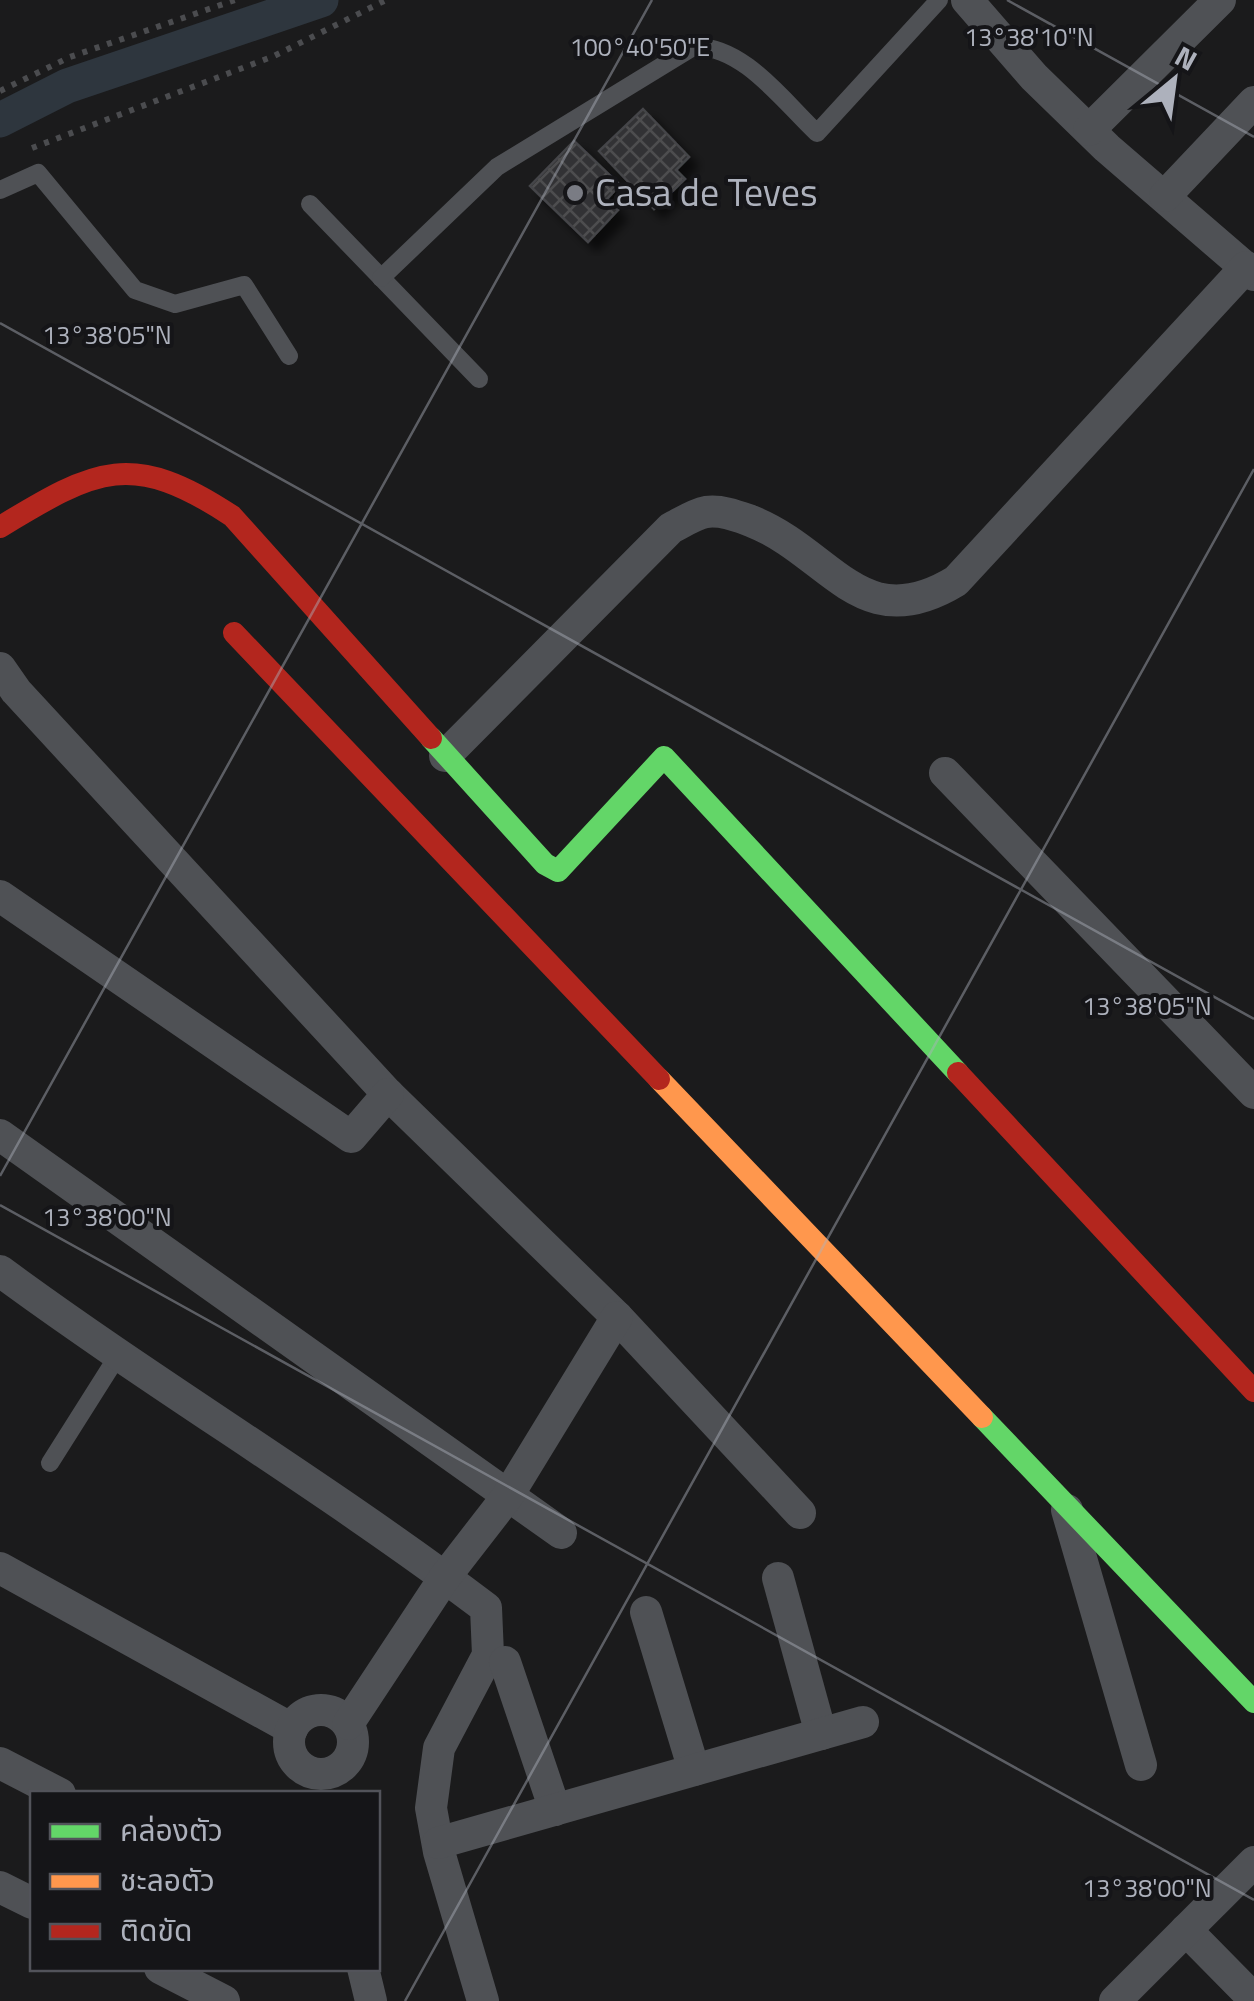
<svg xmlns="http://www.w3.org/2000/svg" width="1254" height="2001" viewBox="0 0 1254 2001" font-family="'Titillium Web','Noto Sans Thai',sans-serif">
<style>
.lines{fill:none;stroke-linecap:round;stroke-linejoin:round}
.canal{stroke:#2e363e;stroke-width:35}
.building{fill:url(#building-cross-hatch);stroke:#444548;stroke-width:2.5;filter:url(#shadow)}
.path{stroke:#4b4c4f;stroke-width:6;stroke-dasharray:5 8;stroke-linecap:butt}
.lane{stroke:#4f5155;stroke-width:18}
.street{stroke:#4f5155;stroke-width:32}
.fast{stroke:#63d668;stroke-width:22}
.slow{stroke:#ff974d;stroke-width:22}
.jam{stroke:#b3261e;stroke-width:22}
.ticks{fill:none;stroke:#adb1bc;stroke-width:2.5;stroke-opacity:0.45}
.poi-dot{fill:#7a7c84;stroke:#151518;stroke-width:4}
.labels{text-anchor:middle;stroke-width:8;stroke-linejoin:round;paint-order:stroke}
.poi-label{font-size:38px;fill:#adb1bc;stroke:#151518;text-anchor:start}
.ticks-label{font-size:25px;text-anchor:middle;fill:#adb1bc;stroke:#151518;stroke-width:8;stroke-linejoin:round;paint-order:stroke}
</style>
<defs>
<pattern id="building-cross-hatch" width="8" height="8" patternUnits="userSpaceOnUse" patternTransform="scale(2.5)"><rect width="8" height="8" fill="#333334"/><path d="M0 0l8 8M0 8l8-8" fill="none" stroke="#4e4e4f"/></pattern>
<filter id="shadow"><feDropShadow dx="9" dy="9" stdDeviation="5" flood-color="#0009"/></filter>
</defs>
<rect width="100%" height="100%" fill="#1b1b1c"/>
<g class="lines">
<polyline class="canal" points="0,120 67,86 321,0"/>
</g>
<g class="building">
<polygon points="643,109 689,157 676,170 685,179 654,209 599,151"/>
<polygon points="574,141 620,185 607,199 618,210 588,242 530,186"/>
</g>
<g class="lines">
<g class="path">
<polyline points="0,91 70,57 235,0"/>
<polyline points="32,148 274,56 386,0"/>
</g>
<g class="lane">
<polyline points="0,190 38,173 135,290 175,304 244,285 289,356"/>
<polyline points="310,204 479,379"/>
<path d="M381,278l116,-111 196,-120c49,-3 90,54 124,86l122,-133"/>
<polyline points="50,1463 117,1357"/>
</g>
<g class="street">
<polyline points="967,0 1034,77 1107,148 1254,275"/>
<polyline points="1089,130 1220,0"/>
<polyline points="1165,196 1254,102"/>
<polyline points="0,668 16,691 388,1094 617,1317 800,1513"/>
<path d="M445,756l226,-228c10,-5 24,-14 35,-16 16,-2 31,4 45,9 81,32 110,118 205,60l290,-314"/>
<polyline points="945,773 1254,1093"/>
<polyline points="0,896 351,1137 388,1094"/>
<polyline points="0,1135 561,1533"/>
<path d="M0,1271c159,117 329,218 486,337l2,47 -49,93 -8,60 8,44 44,149"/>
<polyline points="1067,1510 1141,1765"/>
<polyline points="0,1568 292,1729"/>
<polyline points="778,1578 821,1734"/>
<polyline points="646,1612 694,1770"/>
<polyline points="505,1662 555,1810"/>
<circle cx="321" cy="1742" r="32"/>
<polyline points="348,1724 445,1577 507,1497 617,1317"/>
<polyline points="0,1763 60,1794"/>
<polyline points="438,1843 863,1722"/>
<polyline points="0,1887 32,1903"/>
<polyline points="1186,1930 1254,1999"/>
<polyline points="160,1968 224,2001"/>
<polyline points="363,1968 371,2001"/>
<polyline points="1115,2001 1254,1862"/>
</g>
<g class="fast">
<polyline points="431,738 545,864 558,871 664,757 958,1073"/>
<polyline points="982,1417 1254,1702"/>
</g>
<polyline class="slow" points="659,1079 982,1417"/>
<g class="jam">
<path d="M0,527c97,-59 132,-77 232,-11l199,222"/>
<polyline points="234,633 659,1079"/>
<polyline points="958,1073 1254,1391"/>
</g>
</g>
<path class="ticks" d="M1007,0l247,137M0,323l1254,696M0,1176l652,-1176M0,1205l1254,695M405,2001l849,-1532"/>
<circle class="poi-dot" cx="575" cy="193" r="10"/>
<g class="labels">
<g class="poi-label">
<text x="595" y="206">Casa de Teves</text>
</g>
</g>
<g class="ticks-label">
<text x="1029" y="46">13°38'10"N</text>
<text x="640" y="56">100°40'50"E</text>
<text x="107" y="344">13°38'05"N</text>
<text x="1147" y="1015">13°38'05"N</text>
<text x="107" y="1226">13°38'00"N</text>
<text x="1147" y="1897">13°38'00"N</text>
</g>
<rect x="30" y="1791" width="350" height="180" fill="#151518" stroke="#52535a" stroke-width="2.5"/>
<rect x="50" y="1824" width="50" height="15" fill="#63d668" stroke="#52535a" stroke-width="2.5"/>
<text x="120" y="1841" font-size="30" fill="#adb1bc">คล่องตัว</text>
<rect x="50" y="1874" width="50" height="15" fill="#ff974d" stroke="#52535a" stroke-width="2.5"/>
<text x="120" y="1891" font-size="30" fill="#adb1bc">ชะลอตัว</text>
<rect x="50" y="1924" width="50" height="15" fill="#b3261e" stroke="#52535a" stroke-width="2.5"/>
<text x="120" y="1941" font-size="30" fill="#adb1bc">ติดขัด</text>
<g transform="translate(1174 80) rotate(29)" stroke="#151518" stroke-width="8" paint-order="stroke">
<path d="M0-8L18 38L0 25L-18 38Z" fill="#adb1bc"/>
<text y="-15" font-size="28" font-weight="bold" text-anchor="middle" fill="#adb1bc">N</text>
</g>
</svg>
